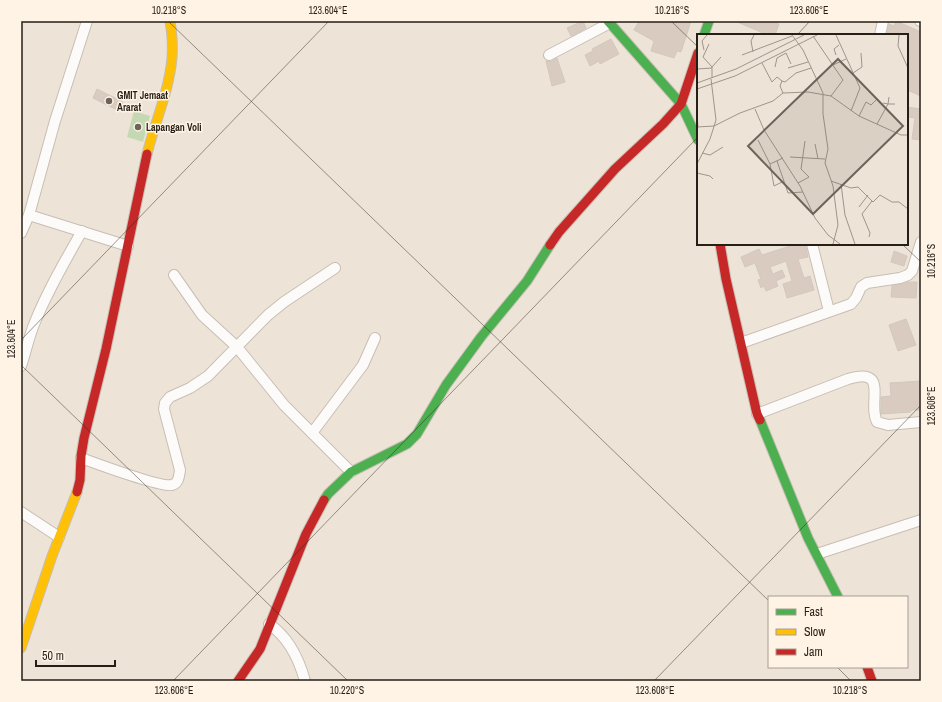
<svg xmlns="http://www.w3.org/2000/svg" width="942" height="702" viewBox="0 0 942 702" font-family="'Archivo Narrow',sans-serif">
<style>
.green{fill:#c4d9b3}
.building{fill:#dacbc0;stroke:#d1c8bf}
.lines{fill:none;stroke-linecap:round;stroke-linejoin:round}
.street-casing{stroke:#c7beb4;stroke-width:12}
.fast-casing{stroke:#c7beb4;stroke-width:11}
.slow-casing{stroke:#c7beb4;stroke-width:11}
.jam-casing{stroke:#c7beb4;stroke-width:11}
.street{stroke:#fcfbf9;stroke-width:10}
.fast{stroke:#4caf50;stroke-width:9}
.slow{stroke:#ffc107;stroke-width:9}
.jam{stroke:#c62828;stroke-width:9}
.ticks{fill:none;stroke:#261f17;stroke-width:1;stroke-opacity:0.45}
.poi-dot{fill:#6c645a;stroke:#fff3e5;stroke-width:1.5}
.labels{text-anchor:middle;stroke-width:3;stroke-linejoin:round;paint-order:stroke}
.poi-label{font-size:10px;font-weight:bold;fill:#261f17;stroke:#fff3e5;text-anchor:start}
.inset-road{fill:none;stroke:#9e958a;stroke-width:1}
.view{fill:#6c645a;fill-opacity:0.15;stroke:#6c645a;stroke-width:2}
.inset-edge{fill:none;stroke:#261f17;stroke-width:2}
.neatline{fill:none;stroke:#261f17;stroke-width:1.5}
.ticks-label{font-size:10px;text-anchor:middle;fill:#261f17}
</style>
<rect width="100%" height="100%" fill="#eee3d7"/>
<polygon class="green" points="134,111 150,116 143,142 127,137"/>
<g class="building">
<polygon points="583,21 586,28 571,36 567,28"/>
<polygon points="639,21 691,21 681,52 677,51 674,58 651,51 654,41 634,30"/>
<polygon points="735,21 770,21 779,24 775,35 762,35 763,33"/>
<polygon points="896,21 921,32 921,96 907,90 907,35 890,35 887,33 889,24 894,26"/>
<polygon points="611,39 619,54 600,64 599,61 590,66 585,55 593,51 592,49"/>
<polygon points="557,58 565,82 552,86 546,61 552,61"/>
<polygon points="97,89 123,102 119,111 93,98"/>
<polygon points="907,107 921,109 921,140 912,139 915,118 907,117"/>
<polygon points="789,244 805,244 808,257 798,259 804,278 810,276 814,290 787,298 783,284 792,281 786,261 770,267 773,274 782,270 785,277 776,281 778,286 766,291 764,286 761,288 758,280 761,279 755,263 745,267 741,257 759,249 762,255 790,246"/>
<polygon points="894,251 907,256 904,266 891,262"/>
<polygon points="909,282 917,282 916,298 891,297 892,286"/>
<polygon points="906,319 916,345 898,351 889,325"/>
<polygon points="921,381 921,410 911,410 911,412 881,414 881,397 891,396 890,383"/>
</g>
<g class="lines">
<g class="street-casing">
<g id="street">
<polyline points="920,21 921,21"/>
<polyline points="880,35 883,21"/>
<polyline points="549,55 610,23"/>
<polyline points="29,215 55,121 87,21"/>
<polyline points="21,233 29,215 128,246"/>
<polyline points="812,244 829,311"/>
<polyline points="174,275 202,315 237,347 284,405 351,472"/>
<polyline points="741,343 851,304 856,298 861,287 867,283 900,278 908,275 912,271 921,242"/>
<path d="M21,366c5,-15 8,-30 14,-44 13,-32 30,-61 47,-91"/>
<path d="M757,414l91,-35c42,-13 19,24 29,43l11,3 33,-3"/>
<polyline points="312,433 363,365 375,338"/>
<path d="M81,458c14,5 80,30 91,27 7,-2 7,-9 8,-15l-16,-61 1,-6 5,-6 20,-9 18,-12 60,-61 16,-13 51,-34"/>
<polyline points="21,512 59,537"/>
<polyline points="817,554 921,520"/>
<path d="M269,624c19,13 30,35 36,57"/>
</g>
</g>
<g class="fast-casing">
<g id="fast">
<polyline points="608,21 681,104 698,140"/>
<polyline points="704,35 709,21"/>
<polyline points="760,420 808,538 838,597"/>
<polyline points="324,500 328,494 351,472 407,444 417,434 446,385 481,337 527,281 550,245"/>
</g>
</g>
<g class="slow-casing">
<g id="slow">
<path d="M147,154c8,-32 22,-63 25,-96 1,-12 0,-25 -2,-37"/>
<polyline points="21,648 52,556 77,492"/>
</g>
</g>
<g class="jam-casing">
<g id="jam">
<polyline points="720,244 726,279 757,414 760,420"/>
<polyline points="550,245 559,232 615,169 663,124 681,104 698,53"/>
<polyline points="77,492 80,480 81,456 84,438 106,349 147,154"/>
<polyline points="867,667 872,681"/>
<polyline points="238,681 260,649 306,534 324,500"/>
</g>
</g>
<use href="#street" class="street"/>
<use href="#fast" class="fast"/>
<use href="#slow" class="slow"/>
<use href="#jam" class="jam"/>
</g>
<path class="ticks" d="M168,21l601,580M671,21l27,26M797,35l13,-14M902,244l19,18M21,340l308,-319M21,365l327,316M837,667l14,14M173,681l525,-544M654,681l267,-276"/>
<g class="poi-dot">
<circle cx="109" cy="101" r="4"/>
<circle cx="138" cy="127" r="4"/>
</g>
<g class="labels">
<g class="poi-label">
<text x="117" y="99">GMIT Jemaat<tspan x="117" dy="12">Ararat</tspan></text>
<text x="146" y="131">Lapangan Voli</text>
</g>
</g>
<g transform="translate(697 34)">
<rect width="211" height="211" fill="#eee3d7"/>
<path class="inset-road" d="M95,1l11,15 20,43v21l5,35 -3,14 8,23 5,39 -5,19M139,1l24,53 -9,23M202,1l-1,11 10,22M116,2l30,44 -12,16M12,10l-6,13 9,10M7,16l-2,-9 5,-6M56,18l-2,-11 3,-6M89,19l5,11M45,21l50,-19M139,21l-2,-6 5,-4M65,29l10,19 5,-5 5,4 -2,5 3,7M136,31l13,-6M78,33l2,-9 9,-5M91,34l20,-6M0,35l15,-1M156,39l9,-6 -1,-14M15,44v-11l9,-10M85,47l3,1 11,-9 15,-5M0,49l39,-14 68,-34M0,55l38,-13 82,-41M186,69l5,1 1,-7M58,75l9,21 36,56 15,32 13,17 12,9M0,81l1,12M162,82l7,-14 5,3 6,-6M180,90l11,-20h7M0,93l17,-1 26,-13 33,-12 10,-8 25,-1 23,4 28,20 42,19h7M61,106l12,24M118,110l3,15M5,119l8,2 13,-8M93,123l35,2M86,124l-13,6 4,22 10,-5M80,127l11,32 15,-1M0,130l13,-25 6,-19 -5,-41M0,139l13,3 3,3M134,147l20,7 7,-1 15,15 7,-7 12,7h7l9,7M101,149l11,-6 -8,-8 4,-28M144,150l4,31 10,29M162,173l9,-12M172,203l1,-4 -8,-19 10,-13"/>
<path class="view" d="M141,25l65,67 -90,88 -65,-68z"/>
<rect width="211" height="211" class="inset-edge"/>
</g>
<rect width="942" height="702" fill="none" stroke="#fff3e5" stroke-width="44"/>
<rect x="768" y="596" width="140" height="72" fill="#fff3e5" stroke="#a89e93"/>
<rect x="776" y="609" width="20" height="6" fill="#4caf50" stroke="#a89e93"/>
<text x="804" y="616" font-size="12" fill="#261f17">Fast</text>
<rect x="776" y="629" width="20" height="6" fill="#ffc107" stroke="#a89e93"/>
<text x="804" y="636" font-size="12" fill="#261f17">Slow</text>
<rect x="776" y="649" width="20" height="6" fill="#c62828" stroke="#a89e93"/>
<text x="804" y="656" font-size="12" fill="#261f17">Jam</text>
<path d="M36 660v6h79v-6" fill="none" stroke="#261f17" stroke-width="2"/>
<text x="42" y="660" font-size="12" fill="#261f17" stroke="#fff3e5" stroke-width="3" paint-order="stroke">50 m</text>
<rect x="22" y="22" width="898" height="658" class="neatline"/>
<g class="ticks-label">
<text x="169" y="14">10.218°S</text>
<text x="328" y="14">123.604°E</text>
<text x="672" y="14">10.216°S</text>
<text x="809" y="14">123.606°E</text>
<text transform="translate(931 261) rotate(-90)" y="4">10.216°S</text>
<text transform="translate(11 339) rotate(-90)" y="4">123.604°E</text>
<text transform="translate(931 406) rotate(-90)" y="4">123.608°E</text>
<text x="174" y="694">123.606°E</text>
<text x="347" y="694">10.220°S</text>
<text x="655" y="694">123.608°E</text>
<text x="850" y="694">10.218°S</text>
</g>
</svg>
